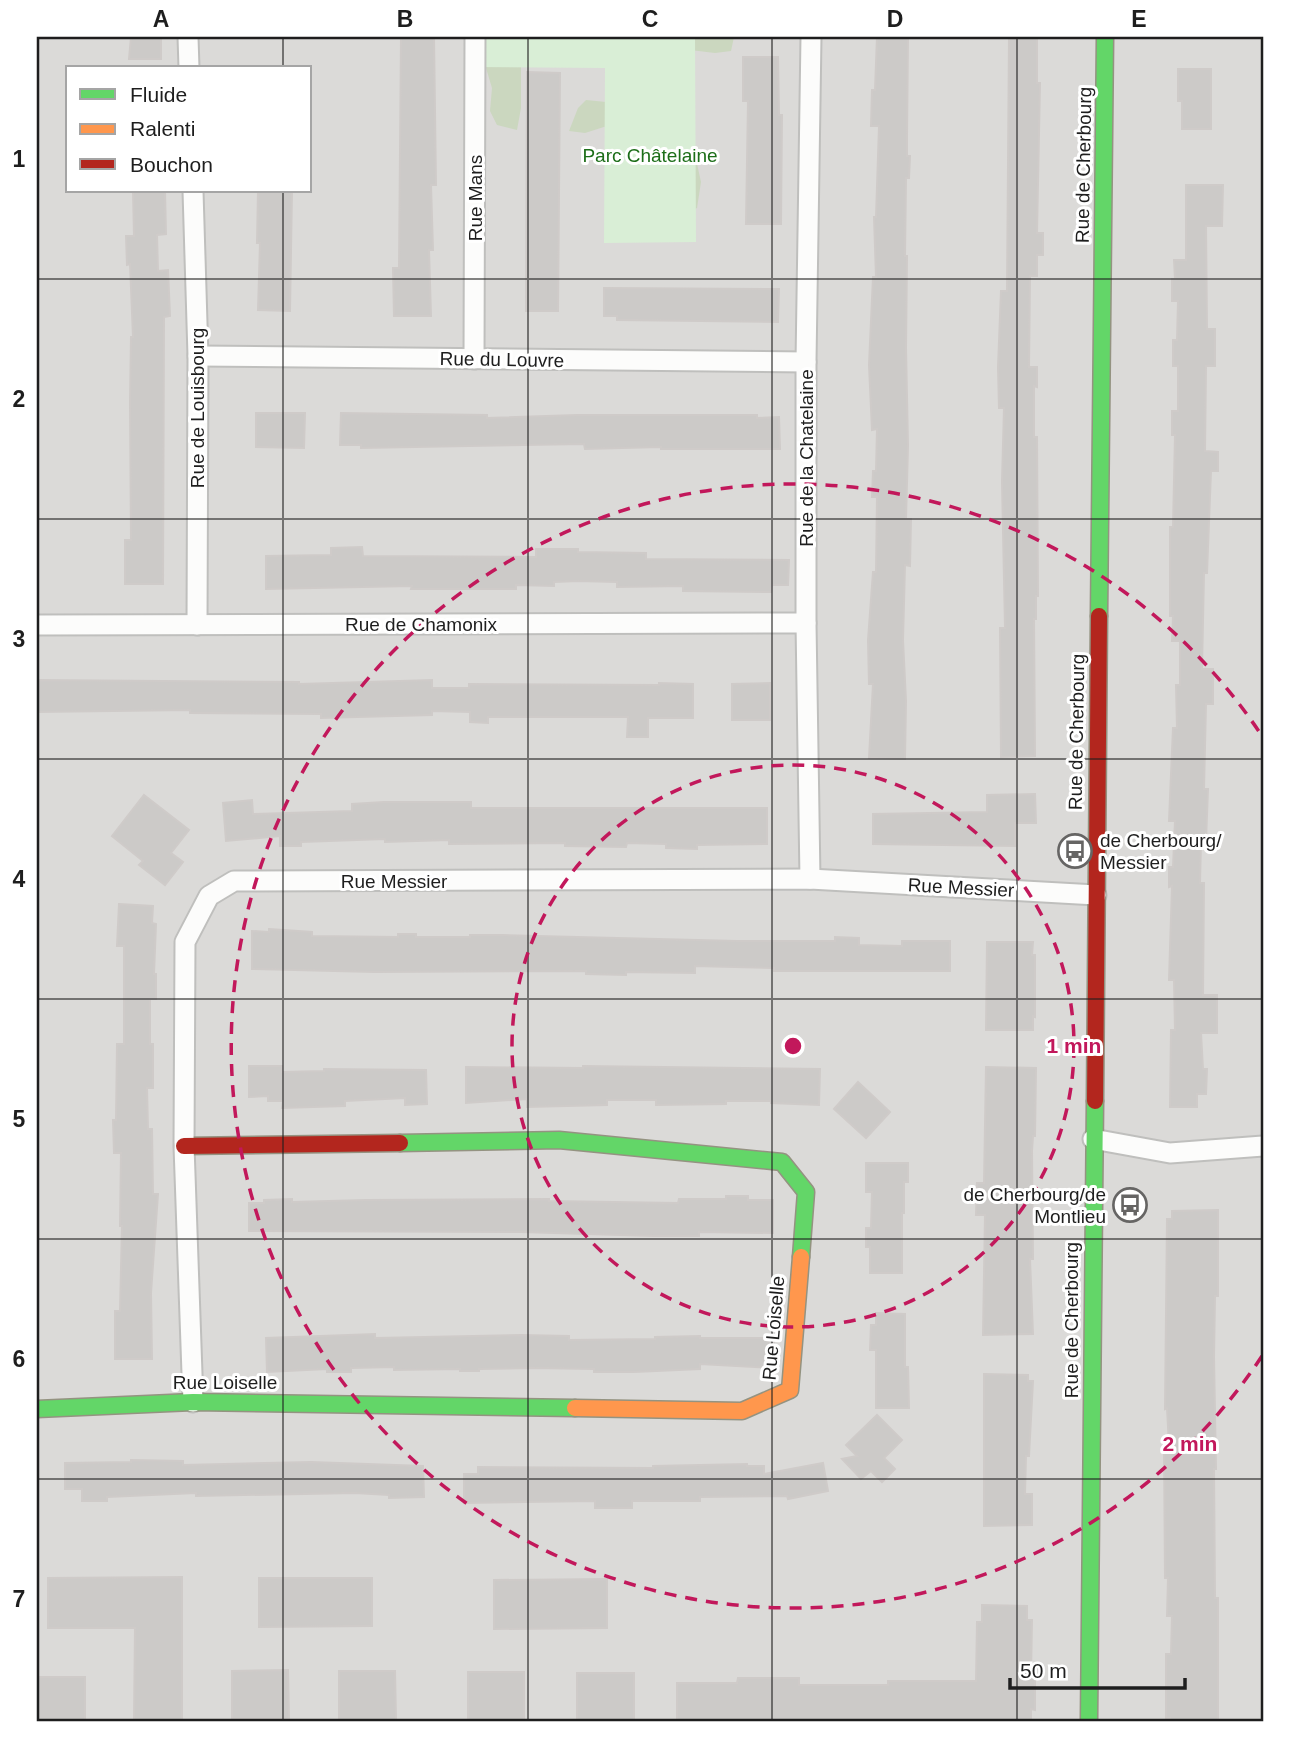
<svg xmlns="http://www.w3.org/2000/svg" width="1300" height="1758" viewBox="0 0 1300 1758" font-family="Arial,sans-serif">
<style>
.residential{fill:#dbdad8;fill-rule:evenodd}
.forest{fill:#cbd7bf}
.park{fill:#d9eed6}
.building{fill:#cccac8;stroke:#cfcbc9;stroke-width:2}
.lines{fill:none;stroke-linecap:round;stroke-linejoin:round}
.street-casing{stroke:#bfbfbd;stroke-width:23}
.fast-casing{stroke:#949381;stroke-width:19}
.slow-casing{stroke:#949381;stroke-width:19}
.jam-casing{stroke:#949381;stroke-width:19}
.street{stroke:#fcfcfb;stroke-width:19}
.fast{stroke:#63d668;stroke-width:16}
.slow{stroke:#ff974d;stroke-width:16}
.jam{stroke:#b3261e;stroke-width:16}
.grid{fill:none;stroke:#1e1e1e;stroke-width:2;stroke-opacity:0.55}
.ring{fill:none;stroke:#c2185b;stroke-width:3.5;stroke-dasharray:12 9}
.labels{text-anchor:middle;stroke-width:6;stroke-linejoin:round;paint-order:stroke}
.park-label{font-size:19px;fill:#1d6e19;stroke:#fff}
.street-label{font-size:19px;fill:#1e1e1e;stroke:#fff}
.poi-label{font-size:19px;fill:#1e1e1e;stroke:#fff;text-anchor:start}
.centre{fill:#c2185b;stroke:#fff;stroke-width:3.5}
.ring-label{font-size:21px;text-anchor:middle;font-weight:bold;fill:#c2185b;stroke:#fff;stroke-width:6;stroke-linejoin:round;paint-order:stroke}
.neatline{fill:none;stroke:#1e1e1e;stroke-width:2.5}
.grid-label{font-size:23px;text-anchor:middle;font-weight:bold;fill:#1e1e1e}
</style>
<rect width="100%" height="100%" fill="#eceae7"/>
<path class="residential" d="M37,37h1226v1684h-1226zM68,68h242v123h-242z"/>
<polygon class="forest" points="494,37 734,37 731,51 715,53 690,50 694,150 701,182 697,208 679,217 607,126 585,133 569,131 578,108 586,100 606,102 611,91 603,59 521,56 521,108 517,130 497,125 490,111 492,88 486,68"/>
<polygon class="park" points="475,37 695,37 696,242 604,243 605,68 475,67"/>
<g class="building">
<polygon points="131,37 161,37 161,59 129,59"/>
<polygon points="401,37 434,37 436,185 431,185 433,250 429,250 431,316 394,316 393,268 399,268"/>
<polygon points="877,37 908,37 907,137 907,156 910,156 909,178 906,178 905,256 907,256 906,348 908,446 906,519 911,519 910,566 905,565 903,640 906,701 905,759 869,758 873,684 869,684 868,640 873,572 876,572 877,497 872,497 873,471 876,471 877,429 872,430 869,365 873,277 876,277 874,217 876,217 879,126 871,126 872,90 875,90"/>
<polygon points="1009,37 1037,37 1037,83 1040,83 1037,233 1043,233 1043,255 1037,255 1037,276 1030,276 1029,367 1037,367 1037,387 1034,386 1034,437 1037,437 1038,596 1036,596 1036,619 1034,619 1035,756 1001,757 1000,628 1005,628 1002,482 1004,408 999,408 998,367 1001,291 1007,291"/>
<polygon points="743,57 778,57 779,115 782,115 781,224 746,224 748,101 743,101"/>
<polygon points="1178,69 1211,69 1211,129 1182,129 1182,101 1178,101"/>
<polygon points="527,72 560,73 558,311 526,311"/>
<polygon points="1186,185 1223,185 1222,226 1206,226 1207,329 1215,329 1215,366 1206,366 1205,451 1218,452 1218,471 1211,471 1207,573 1204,573 1202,669 1213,669 1213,704 1206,704 1204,789 1208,789 1206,841 1201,841 1200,883 1204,883 1203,995 1217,995 1217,1033 1201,1033 1203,1069 1207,1069 1206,1094 1197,1094 1197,1107 1170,1107 1171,1030 1175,1030 1174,980 1169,980 1172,886 1169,887 1169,867 1173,867 1175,821 1169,821 1173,728 1177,728 1176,685 1180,685 1180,641 1172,641 1173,616 1170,616 1170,527 1173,527 1175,435 1172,435 1172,411 1178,411 1178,366 1173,366 1173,340 1177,340 1178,301 1172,301 1172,279 1175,279 1174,260 1186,260"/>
<polygon points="133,191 165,191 166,234 157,235 158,271 168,270 170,316 164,317 163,584 125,584 125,540 131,540 130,403 131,337 133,337 130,264 127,265 126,236 134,236"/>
<polygon points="258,191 292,191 290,311 258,310 260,243 257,243"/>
<polygon points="604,288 779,289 778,322 617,320 617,316 604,316"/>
<polygon points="256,413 305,413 304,448 256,447"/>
<polygon points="341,413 487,415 487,418 577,415 757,415 757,418 779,417 780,449 661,449 661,447 585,449 584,444 361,448 361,445 340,445"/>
<polygon points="362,547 363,556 536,557 536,549 578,549 578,552 646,553 646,559 789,560 788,585 772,585 771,592 683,591 683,586 617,587 617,582 578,581 554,582 554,586 516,585 516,589 411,589 412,586 266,589 266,556 331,555 331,548"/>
<polygon points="37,680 299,682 299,684 432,680 432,688 469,688 469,684 659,685 659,683 693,684 693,718 648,718 648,737 627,737 628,717 488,717 488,723 470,722 470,712 432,711 432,715 321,718 321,714 190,713 190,710 37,712"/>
<polygon points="770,683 770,720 732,720 732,684"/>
<polygon points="1035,794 1036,823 1015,823 1015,846 873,844 873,814 987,812 987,795"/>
<polygon points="144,795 189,830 171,853 183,862 165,885 139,865 143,861 112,836"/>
<polygon points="252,800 253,814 352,811 352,804 384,802 471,802 471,808 767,808 767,844 697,845 697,849 666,848 666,844 627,843 626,847 565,846 565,843 449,844 449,840 385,842 385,839 301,842 301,846 280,846 280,836 226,841 223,803"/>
<polygon points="119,904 153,906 152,923 156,924 154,974 156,974 156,999 150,999 150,1044 153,1044 153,1088 147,1088 148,1129 152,1129 153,1194 158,1194 151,1293 152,1359 115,1359 115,1311 120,1311 122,1226 120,1226 121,1153 114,1153 113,1120 116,1120 117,1044 124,1044 124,946 117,946"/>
<polygon points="269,929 312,932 312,936 398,937 398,934 416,934 416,937 470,937 470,935 503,935 737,941 835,941 835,937 859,938 859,945 902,946 902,941 950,941 950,971 774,971 774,968 695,966 695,973 626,972 626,975 586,974 586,971 375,972 252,969 252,931 269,932"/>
<polygon points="987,942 1033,942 1032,955 1035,955 1035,1017 1033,1016 1033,1030 986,1030"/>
<polygon points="249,1066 282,1066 282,1072 324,1071 324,1069 426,1070 427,1104 405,1105 405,1098 345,1101 345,1106 282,1108 283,1101 268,1101 268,1096 249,1097"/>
<polygon points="583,1066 820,1069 819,1105 771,1103 771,1101 726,1101 726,1104 656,1105 656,1100 607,1100 607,1105 527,1107 527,1099 466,1103 466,1067 583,1068"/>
<polygon points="986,1067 1036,1068 1035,1136 1033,1136 1032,1151 1033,1259 1030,1259 1033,1334 983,1335 985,1215 976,1215 977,1183 984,1183"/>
<polygon points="858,1082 890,1112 866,1138 834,1109"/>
<polygon points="866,1163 908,1163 908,1182 904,1182 904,1213 902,1213 902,1273 870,1273 870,1247 866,1247 866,1228 871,1228 872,1192 866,1192"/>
<polygon points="726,1196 748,1196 748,1200 773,1200 773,1233 699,1232 699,1236 653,1236 521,1232 249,1231 249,1203 264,1203 264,1200 292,1199 292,1202 366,1200 549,1199 549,1201 678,1203 679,1199 726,1199"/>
<polygon points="1218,1210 1218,1296 1215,1296 1214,1357 1216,1469 1214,1469 1215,1598 1218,1598 1218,1721 1170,1721 1170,1718 1166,1718 1166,1654 1171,1654 1172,1616 1167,1616 1168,1578 1165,1578 1164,1445 1169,1445 1167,1408 1165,1409 1167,1219 1172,1219 1172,1211"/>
<polygon points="876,1313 905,1314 905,1367 908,1367 909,1408 876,1408 876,1350 870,1350 871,1325 876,1325"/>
<polygon points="375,1334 375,1338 521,1335 569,1336 569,1340 655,1339 655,1337 700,1336 700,1338 774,1338 774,1368 700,1364 700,1369 634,1372 594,1372 594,1369 533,1368 479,1369 479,1371 460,1371 460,1369 394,1370 394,1367 351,1368 351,1372 327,1372 327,1369 267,1372 266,1338"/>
<polygon points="984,1374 1028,1375 1028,1381 1033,1381 1029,1456 1026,1456 1025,1494 1032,1494 1032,1525 984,1526"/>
<polygon points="877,1415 902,1440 884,1458 895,1469 882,1482 871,1471 861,1479 842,1459 857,1456 846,1445"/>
<polygon points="131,1460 183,1461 183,1465 311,1462 423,1466 424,1497 389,1498 389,1495 355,1493 196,1496 196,1493 107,1497 107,1501 82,1501 82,1489 65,1489 65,1463 131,1462"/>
<polygon points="823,1463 828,1491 788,1499 787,1496 700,1497 700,1501 632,1501 632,1508 595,1508 595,1501 464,1503 464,1474 478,1474 478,1467 653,1468 653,1466 747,1464 747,1466 764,1466 764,1474"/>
<polygon points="182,1577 182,1721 134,1721 135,1628 48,1628 48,1578"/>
<polygon points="259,1578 372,1578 372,1626 259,1627"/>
<polygon points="607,1579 607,1628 494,1629 494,1580"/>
<polygon points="982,1605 1027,1606 1027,1620 1032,1620 1031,1675 1035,1675 1035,1710 1031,1709 1031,1721 677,1721 677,1683 737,1683 738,1678 799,1678 799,1685 888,1685 888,1681 976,1681 977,1622 982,1622"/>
<polygon points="288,1670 289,1719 232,1719 232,1671"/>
<polygon points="339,1671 395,1671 396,1720 339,1720"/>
<rect x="468" y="1672" width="56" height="49"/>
<rect x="577" y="1673" width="57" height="48"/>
<rect x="37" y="1677" width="48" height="44"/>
</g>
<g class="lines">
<g class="street-casing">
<g id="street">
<polyline points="188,37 189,68"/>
<polyline points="193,191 198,356 197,625"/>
<polyline points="198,356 806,362"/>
<polyline points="474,359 475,37"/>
<polyline points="37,625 806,623"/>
<polyline points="810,879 806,623 806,362 811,37"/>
<polyline points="1093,1139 1170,1153 1263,1146"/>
<polyline points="193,1402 184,1146 185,942 209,896 234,881 810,879 1096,895"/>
</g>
</g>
<g class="fast-casing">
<g id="fast">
<polyline points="1099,616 1105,37"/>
<polyline points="400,1143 559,1140 782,1162 806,1192 801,1257"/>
<polyline points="37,1409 193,1402 575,1408"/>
<polyline points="1089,1721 1095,1101"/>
</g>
</g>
<g class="slow-casing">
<polyline id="slow" points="575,1408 742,1411 790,1390 801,1257"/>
</g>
<g class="jam-casing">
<g id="jam">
<polyline points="1095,1101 1099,616"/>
<polyline points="184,1146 400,1143"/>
</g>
</g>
<use href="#street" class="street"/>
<use href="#fast" class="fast"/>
<use href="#slow" class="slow"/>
<use href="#jam" class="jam"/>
</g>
<path class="grid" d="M283,37v31M528,37v1684M772,37v1684M1017,37v1684M283,191v1530M37,279h1226M37,519h1226M37,759h1226M37,999h1226M37,1239h1226M37,1479h1226"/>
<g class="ring">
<circle cx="793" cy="1046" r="281"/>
<path d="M1262 1356A562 562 0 1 1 1262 736"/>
</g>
<defs>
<g id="bus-ring" transform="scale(1.75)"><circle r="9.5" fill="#fff" stroke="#666564" stroke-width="1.5"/><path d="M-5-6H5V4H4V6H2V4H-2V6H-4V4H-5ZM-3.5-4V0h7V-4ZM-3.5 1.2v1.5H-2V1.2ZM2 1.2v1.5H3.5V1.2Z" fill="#666564"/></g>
</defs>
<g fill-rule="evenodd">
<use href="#bus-ring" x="1075" y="851"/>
<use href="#bus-ring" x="1130" y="1205"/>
</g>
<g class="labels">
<g class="park-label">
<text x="650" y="162">Parc Châtelaine</text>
</g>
<g class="street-label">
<text transform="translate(1083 165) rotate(-89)" y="7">Rue de Cherbourg</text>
<text transform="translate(475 198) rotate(-90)" y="7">Rue Mans</text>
<text transform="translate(502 359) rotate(1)" y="7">Rue du Louvre</text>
<text transform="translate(197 408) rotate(-90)" y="7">Rue de Louisbourg</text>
<text transform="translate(806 458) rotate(-90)" y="7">Rue de la Chatelaine</text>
<text x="421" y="631">Rue de Chamonix</text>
<text transform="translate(1076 732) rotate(-89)" y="7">Rue de Cherbourg</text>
<text x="394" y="888">Rue Messier</text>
<text transform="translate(961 887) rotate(3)" y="7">Rue Messier</text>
<text transform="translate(1071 1320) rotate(-90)" y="7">Rue de Cherbourg</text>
<text transform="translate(773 1328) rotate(-85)" y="7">Rue Loiselle</text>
<text x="225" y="1389">Rue Loiselle</text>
</g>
<g class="poi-label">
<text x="1100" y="847">de Cherbourg/<tspan x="1100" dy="22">Messier</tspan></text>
<text x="1106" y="1201" text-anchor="end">de Cherbourg/de<tspan x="1106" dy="22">Montlieu</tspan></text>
</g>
</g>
<circle cx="793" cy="1046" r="10" class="centre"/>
<g class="ring-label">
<text x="1074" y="1053">1 min</text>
<text x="1190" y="1451">2 min</text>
</g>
<rect width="1300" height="1758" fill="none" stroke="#ffffff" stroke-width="77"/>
<rect x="66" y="66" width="245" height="126" fill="#ffffff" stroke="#a5a5a5" stroke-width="2"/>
<rect x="80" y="89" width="35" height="10" fill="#63d668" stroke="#a5a5a5" stroke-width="2"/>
<text x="130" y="102" font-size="21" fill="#1e1e1e">Fluide</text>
<rect x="80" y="124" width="35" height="10" fill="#ff974d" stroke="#a5a5a5" stroke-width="2"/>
<text x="130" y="136" font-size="21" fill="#1e1e1e">Ralenti</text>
<rect x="80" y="159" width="35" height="10" fill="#b3261e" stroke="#a5a5a5" stroke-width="2"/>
<text x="130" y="172" font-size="21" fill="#1e1e1e">Bouchon</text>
<path d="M1010 1678v10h175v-10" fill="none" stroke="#1e1e1e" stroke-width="3.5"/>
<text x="1020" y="1678" font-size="21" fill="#1e1e1e" stroke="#ffffff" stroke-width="5" paint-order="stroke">50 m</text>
<rect x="38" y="38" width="1224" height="1682" class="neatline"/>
<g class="grid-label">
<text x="161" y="27">A</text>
<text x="405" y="27">B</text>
<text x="650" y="27">C</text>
<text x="895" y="27">D</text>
<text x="1139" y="27">E</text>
<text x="19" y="167">1</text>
<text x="19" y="407">2</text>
<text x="19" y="647">3</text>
<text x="19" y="887">4</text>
<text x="19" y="1127">5</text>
<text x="19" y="1367">6</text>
<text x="19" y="1607">7</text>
</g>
</svg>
